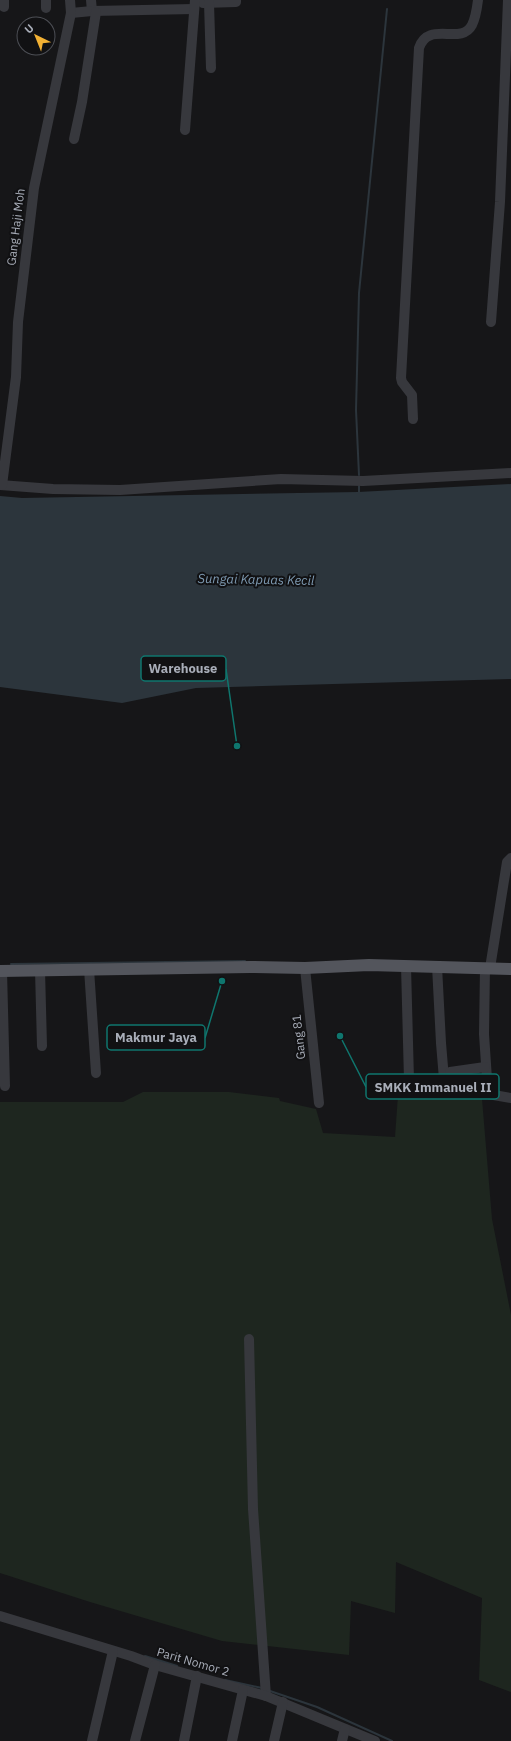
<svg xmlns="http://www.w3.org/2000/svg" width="511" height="1741" viewBox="0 0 511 1741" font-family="'IBM Plex Sans',sans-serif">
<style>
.green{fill:#1e261f}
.water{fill:#2c353c}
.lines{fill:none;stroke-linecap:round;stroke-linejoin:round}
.stream{stroke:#2c353c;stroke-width:2}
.minor{stroke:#37383d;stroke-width:10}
.major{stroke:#53555c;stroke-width:12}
.labels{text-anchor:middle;stroke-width:4;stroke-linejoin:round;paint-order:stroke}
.street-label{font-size:12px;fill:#a8adb8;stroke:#111113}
.water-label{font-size:13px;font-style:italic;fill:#7f9bb3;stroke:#111113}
.leader{fill:none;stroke:#0f766e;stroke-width:1.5}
.callout-dot{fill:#0f766e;stroke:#111113;stroke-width:1.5}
.callout{fill:#111113;stroke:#0f766e;stroke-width:1.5}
.callout-label{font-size:13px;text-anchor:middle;font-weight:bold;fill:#a8adb8}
</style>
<rect width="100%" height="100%" fill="#161618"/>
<polygon class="green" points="143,1092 229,1092 279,1098 280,1101 316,1109 323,1133 395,1137 398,1095 482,1099 492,1219 511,1315 511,1692 479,1680 482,1598 396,1562 395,1613 351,1601 349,1655 222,1641 90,1602 0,1573 0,1102 123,1102"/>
<polygon class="water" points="511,484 511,679 196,688 122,703 0,687 0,496 22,498 358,492"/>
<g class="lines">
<g class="stream">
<polyline points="359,475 356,410 359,293 387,9"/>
<polyline points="359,486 359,493"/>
<polyline points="11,964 245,961"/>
<polyline points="145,1656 177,1666"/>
<polyline points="225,1680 262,1688"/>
<polyline points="270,1691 317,1707 392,1741"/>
</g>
<g class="minor">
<polyline points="4,0 4,7"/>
<polyline points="46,0 46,8"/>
<polyline points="91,0 92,11"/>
<polyline points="203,3 236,2 236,0"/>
<polyline points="209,3 211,68"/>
<polyline points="71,13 92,11 194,9"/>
<polyline points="185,130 195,0"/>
<polyline points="74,139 82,102 96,12"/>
<polyline points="491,322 500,202 508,0"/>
<path d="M413,419l-1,-24 -10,-13 -1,-4 18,-330c9,-28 42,-2 53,-23 4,-8 5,-17 6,-25"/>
<polyline points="0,485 53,489 120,490 281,479 363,481 511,473"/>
<polyline points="2,485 16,377 18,322 34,188 71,13 70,0"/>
<polyline points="406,966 409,1080"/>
<polyline points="437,966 441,1043 444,1079"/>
<polyline points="305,968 319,1103"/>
<polyline points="485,968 484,1034 488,1094 511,1098"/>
<polyline points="490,968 507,862 511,858"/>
<polyline points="89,969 96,1073"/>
<polyline points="40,970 42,1046"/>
<polyline points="2,971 5,1086"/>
<polyline points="450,1072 485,1067"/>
<polyline points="249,1339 253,1509 266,1696"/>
<polyline points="0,1616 131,1656 155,1665 266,1696 375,1741"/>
<polyline points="92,1741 113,1651"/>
<polyline points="135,1741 155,1665"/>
<polyline points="184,1741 197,1676"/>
<polyline points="232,1741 243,1690"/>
<polyline points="274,1741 283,1702"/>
<polyline points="342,1741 345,1729"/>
</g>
<polyline class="major" points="0,971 250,967 305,968 369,965 511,969"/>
</g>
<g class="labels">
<g class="street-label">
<text transform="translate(16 227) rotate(-83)" y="4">Gang Haji Moh</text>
<text transform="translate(299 1037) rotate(-96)" y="4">Gang 81</text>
<text transform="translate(193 1662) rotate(16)" y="4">Parit Nomor 2</text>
</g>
<g class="water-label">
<text transform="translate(256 579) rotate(1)" y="5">Sungai Kapuas Kecil</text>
</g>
</g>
<path class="leader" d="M237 746L226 669M222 981L205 1038M340 1036L366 1087"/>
<g class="callout-dot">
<circle cx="237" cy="746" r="4"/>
<circle cx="222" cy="981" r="4"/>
<circle cx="340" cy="1036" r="4"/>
</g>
<g class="callout">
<rect x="141" y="656" width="85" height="25" rx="4"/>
<rect x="107" y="1025" width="98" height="25" rx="4"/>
<rect x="366" y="1074" width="133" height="25" rx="4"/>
</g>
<g class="callout-label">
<text x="183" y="673">Warehouse</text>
<text x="156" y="1042">Makmur Jaya</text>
<text x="433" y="1092">SMKK Immanuel II</text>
</g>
<g transform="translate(36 36) rotate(317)"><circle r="19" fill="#111113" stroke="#4d4f55"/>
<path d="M0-3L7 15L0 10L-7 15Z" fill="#f2b134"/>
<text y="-6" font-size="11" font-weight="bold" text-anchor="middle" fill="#a8adb8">U</text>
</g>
</svg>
